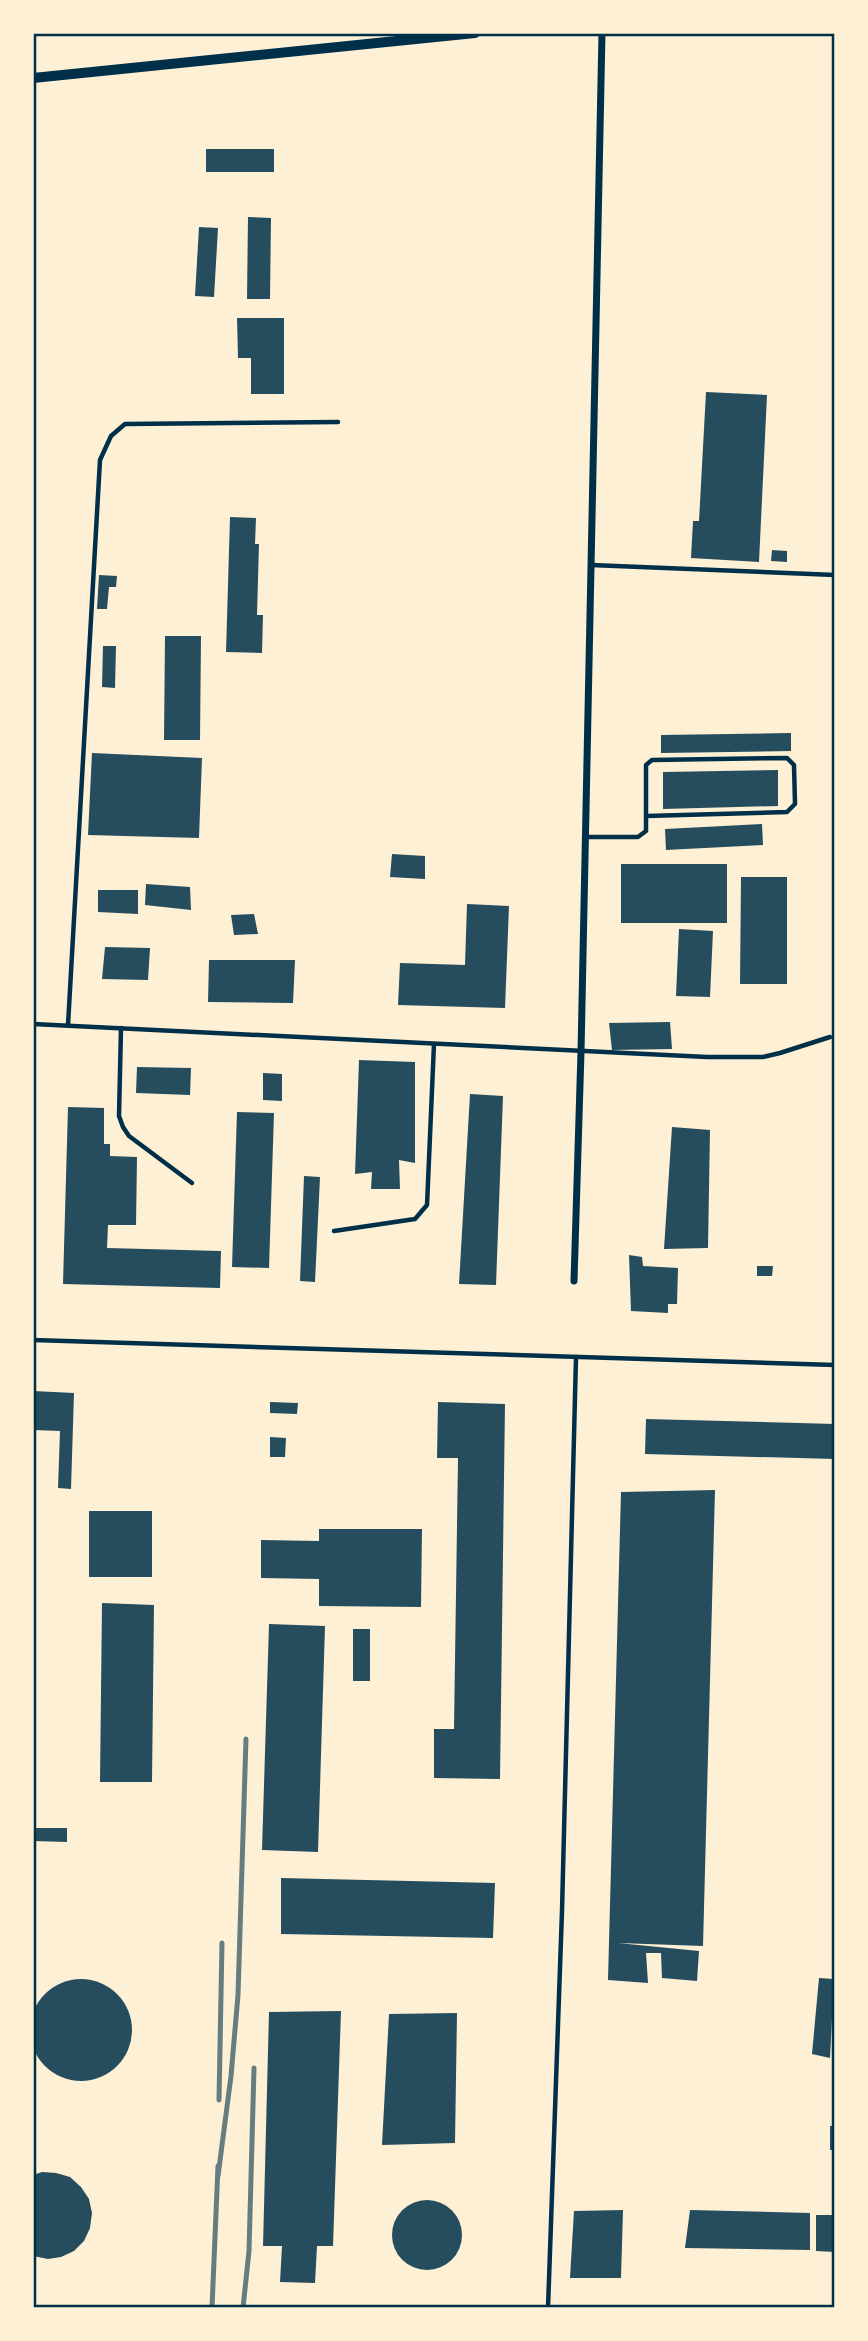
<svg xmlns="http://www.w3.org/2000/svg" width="868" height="2341" viewBox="0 0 868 2341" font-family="Manrope,sans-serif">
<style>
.building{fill:#264d5e}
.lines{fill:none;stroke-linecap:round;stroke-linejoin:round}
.service{stroke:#003049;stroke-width:4.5}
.minor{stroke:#003049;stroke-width:7}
.tertiary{stroke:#003049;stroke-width:10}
.rail{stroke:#657d81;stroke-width:5}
.neatline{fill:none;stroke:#003049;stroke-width:2.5}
</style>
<rect width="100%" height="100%" fill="#fdf0d5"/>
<g class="building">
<rect x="206" y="149" width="68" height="23"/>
<polygon points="248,217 271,218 270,299 247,299"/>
<polygon points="199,227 218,228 214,297 195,296"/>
<polygon points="237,318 284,318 284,394 251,394 251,358 238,358"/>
<polygon points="706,392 767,395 759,562 691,558 693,521 699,521"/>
<polygon points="230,517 256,518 255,544 259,544 257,615 263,615 262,653 226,652"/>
<polygon points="772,550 787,551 787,562 771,561"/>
<polygon points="99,575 117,576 116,587 109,587 107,609 97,609"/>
<polygon points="165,636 201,636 200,740 164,740"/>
<polygon points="103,646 116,646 115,688 102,687"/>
<polygon points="791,733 791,751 661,753 661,735"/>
<polygon points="92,753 202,758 199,838 88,835"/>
<polygon points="778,770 778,806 663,809 663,772"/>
<polygon points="762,824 763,845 666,850 665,829"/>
<polygon points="392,854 425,856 425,879 390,877"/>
<rect x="621" y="864" width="106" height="59"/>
<polygon points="741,877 787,877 787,984 740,984"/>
<polygon points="146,884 190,887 191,910 145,905"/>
<polygon points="98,890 138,890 138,914 98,912"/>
<polygon points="467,904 509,906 505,1008 398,1005 400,963 465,965"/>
<polygon points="254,914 258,934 234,935 231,915"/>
<polygon points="679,929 713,931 710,997 676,996"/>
<polygon points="105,947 150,948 148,980 102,979"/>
<polygon points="209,960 295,960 293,1003 208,1002"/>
<polygon points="670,1022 672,1049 612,1050 609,1023"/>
<polygon points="359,1060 415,1062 415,1163 399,1160 400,1189 371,1189 372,1172 355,1174"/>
<polygon points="137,1067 191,1068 190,1095 136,1093"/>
<polygon points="263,1073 282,1074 282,1101 263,1100"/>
<polygon points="470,1094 503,1096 496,1285 459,1284"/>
<polygon points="68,1107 104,1108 104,1144 110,1144 110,1156 137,1157 136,1225 108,1225 107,1248 221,1251 220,1288 63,1284"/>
<polygon points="237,1112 274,1113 269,1268 232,1267"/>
<polygon points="672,1127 710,1130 708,1248 664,1249"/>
<polygon points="304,1176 320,1177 315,1282 300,1281"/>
<polygon points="629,1255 642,1257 643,1266 678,1268 677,1304 668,1304 668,1313 631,1311"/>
<polygon points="757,1266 773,1266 772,1276 757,1276"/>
<polygon points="33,1391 74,1393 71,1489 58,1488 60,1431 33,1430"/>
<polygon points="270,1402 298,1403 297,1414 270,1413"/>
<polygon points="438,1402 505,1404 500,1779 434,1778 434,1729 454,1729 458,1458 437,1458"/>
<polygon points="646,1419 835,1424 835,1459 645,1454"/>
<polygon points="270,1437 286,1438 285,1457 270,1457"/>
<polygon points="715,1490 703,1946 618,1943 699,1951 697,1981 662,1978 661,1953 646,1953 648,1983 608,1980 621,1492"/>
<rect x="89" y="1511" width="63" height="66"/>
<polygon points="319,1529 422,1529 421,1607 319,1606 319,1579 261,1578 261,1540 319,1541"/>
<polygon points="102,1603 154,1605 152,1782 100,1782"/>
<polygon points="269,1624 325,1626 318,1852 262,1850"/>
<rect x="353" y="1629" width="17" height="52"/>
<polygon points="33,1828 67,1828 67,1842 33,1841"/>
<polygon points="281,1878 495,1883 493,1938 281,1934"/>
<polygon points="819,1978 834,1979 830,2058 812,2054"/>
<circle cx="81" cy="2030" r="51"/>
<polygon points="341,2011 333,2246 317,2246 315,2283 280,2282 282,2246 263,2246 269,2012"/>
<polygon points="457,2013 455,2143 382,2145 389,2014"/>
<rect x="830" y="2126" width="5" height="24"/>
<polygon points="42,2172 56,2173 70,2177 81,2187 89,2199 92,2213 90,2228 84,2241 74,2251 61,2257 48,2259 33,2256 33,2175"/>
<circle cx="427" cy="2235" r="35"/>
<polygon points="623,2210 621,2278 570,2278 574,2211"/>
<polygon points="690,2210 810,2213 810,2250 685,2248"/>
<polygon points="816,2215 835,2215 835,2252 816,2251"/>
</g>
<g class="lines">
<g class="service">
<polyline points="591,565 835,575"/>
<polyline points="586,837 638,837 646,831 646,765 652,760 787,758 794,765 795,804 787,812 646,816"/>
<polyline points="33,1024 707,1057 763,1057 780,1053 830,1037"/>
<polyline points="68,1025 100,460 111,436 125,424 338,422"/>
<polyline points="121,1028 119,1116 123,1127 129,1136 192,1183"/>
<polyline points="334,1231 415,1219 427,1205 434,1044"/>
<polyline points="33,1340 835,1365"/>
<polyline points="548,2308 562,1911 576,1357"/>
</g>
<polyline class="minor" points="574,1281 581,1052 602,33"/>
<polyline class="tertiary" points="33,78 475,33"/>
<g class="rail">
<polyline points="219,2100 222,1943"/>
<polyline points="218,2176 231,2076 238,1995 246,1739"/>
<polyline points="212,2308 218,2166"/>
<polyline points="243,2308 249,2251 254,2068"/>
</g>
</g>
<rect width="868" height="2341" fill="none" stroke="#fdf0d5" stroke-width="70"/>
<rect x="35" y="35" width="798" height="2271" class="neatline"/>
</svg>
